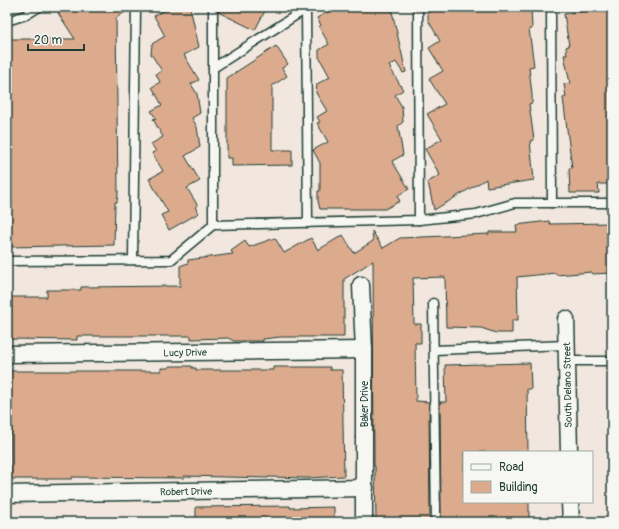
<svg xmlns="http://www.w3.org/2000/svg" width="619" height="529" viewBox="0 0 619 529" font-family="Pangolin,sans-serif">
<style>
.building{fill:#dcab8e;stroke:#1f3d34}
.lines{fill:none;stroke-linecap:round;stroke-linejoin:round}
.lane-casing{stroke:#1f3d34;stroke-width:11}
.street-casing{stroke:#1f3d34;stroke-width:19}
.lane{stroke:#f6f6f2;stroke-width:8}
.street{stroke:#f6f6f2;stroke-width:16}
.labels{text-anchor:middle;stroke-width:4;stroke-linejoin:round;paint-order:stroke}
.street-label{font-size:10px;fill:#1f3d34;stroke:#f6f6f2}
</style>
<rect width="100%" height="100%" fill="#f1e7de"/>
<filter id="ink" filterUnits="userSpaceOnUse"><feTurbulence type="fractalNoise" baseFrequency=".025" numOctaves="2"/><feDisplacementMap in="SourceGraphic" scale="8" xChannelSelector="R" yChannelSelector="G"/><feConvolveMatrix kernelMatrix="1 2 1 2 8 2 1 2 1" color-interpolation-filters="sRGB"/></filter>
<g filter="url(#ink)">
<g class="building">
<polygon points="67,7 130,7 130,9 116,18 118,195 117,202 115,202 114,245 7,247 7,39 75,39 58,13"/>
<polygon points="170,7 190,7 199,47 184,55 199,80 191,84 197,94 200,113 192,118 197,127 200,147 185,156 200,181 187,188 198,206 195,207 199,213 169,230 161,215 168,212 149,179 163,171 152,153 156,151 151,144 163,137 153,119 156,118 151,111 162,105 152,87 160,82 156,74 162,71 151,54 152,44 165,36 154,16"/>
<polygon points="218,7 267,7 255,30 218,12"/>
<polygon points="336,7 391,7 406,72 403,73 396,62 389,66 403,90 395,95 402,107 403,122 398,126 403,155 392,161 409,189 397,196 400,201 385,209 320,209 318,201 318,191 320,191 320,163 313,150 328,142 317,123 320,122 317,117 327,111 316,93 317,84 330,77 319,57 319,50 329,44 319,27 321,25 317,18"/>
<polygon points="436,7 531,7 532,29 529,29 534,66 529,67 532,95 532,103 529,104 534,140 530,141 534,180 487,187 486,179 434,210 428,182 440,175 425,149 442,139 427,114 445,104 429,79 443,71 429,48 440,41 428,20 428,12"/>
<polygon points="612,7 612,184 598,184 599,193 570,193 569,168 572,168 563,98 566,97 564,84 570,83 564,55 567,55 566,47 569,46 564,14"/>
<polygon points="276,46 288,64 282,68 287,76 272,86 272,150 292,150 292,165 232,166 232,158 227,158 227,78"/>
<polygon points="549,221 550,224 612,223 612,273 592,274 592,272 556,275 556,273 517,277 518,320 512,320 512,333 496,333 481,328 446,327 445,277 413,278 414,324 421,324 421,343 415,343 416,401 429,402 430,522 376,522 375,466 374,466 373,261 344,279 344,337 280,337 263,339 263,341 234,341 228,338 191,339 191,336 77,336 77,340 11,339 11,297 47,297 47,290 81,290 81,287 180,286 180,266 188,263 188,260 233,254 231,251 245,241 249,247 275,238 284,253 311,238 318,250 343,235 354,253 373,241 372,231 383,248 400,238 489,234 489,232 517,232 516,225"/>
<polygon points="530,363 531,389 527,389 528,452 464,452 464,502 529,502 529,522 441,522 440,402 446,402 445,365"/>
<polygon points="169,366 192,366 192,368 196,368 196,370 273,370 273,367 330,367 330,370 342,370 344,476 308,478 268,477 268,478 184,476 184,478 72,477 72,479 11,479 10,371 161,371 161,368 169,368"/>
<polygon points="290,506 290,508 334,507 334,522 196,522 196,507"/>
</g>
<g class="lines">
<g class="lane-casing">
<g id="lane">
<polyline points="213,7 213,225"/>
<polyline points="418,7 419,220"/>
<polyline points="551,7 552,203"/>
<polyline points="306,10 308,223"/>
<polyline points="7,21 26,15 39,7"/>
<polyline points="213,68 309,7"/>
<polyline points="133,260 136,7"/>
<polyline points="7,261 171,260 213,225 419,220 476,214 515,203 612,203"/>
<polyline points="433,303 436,522"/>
<polyline points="434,350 566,345"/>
<polyline points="567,361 612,361"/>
</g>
</g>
<g class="street-casing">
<g id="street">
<polyline points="361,285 364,350 364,522"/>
<polyline points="566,319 569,452"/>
<polyline points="7,354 364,350"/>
<polyline points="7,494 365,488"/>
<polyline points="570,502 571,522"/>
</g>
</g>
<use href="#lane" class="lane"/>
<use href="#street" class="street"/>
</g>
</g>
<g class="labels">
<g class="street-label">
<text transform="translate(185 352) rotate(-1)" y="4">Lucy Drive</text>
<text transform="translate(567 385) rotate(-91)" y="4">South Delano Street</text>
<text transform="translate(364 404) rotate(-90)" y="4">Baker Drive</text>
<text transform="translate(186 491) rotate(-1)" y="4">Robert Drive</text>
</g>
</g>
<rect width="619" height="529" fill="none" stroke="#f6f6f2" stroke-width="24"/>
<rect x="12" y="12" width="595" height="505" fill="none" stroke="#1f3d34" stroke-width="1.5" filter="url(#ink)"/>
<rect x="463" y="451" width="130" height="52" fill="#f6f6f2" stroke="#a0aca6"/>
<rect x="471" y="464" width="20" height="6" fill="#f6f6f2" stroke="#a0aca6"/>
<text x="499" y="471" font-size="12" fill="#1f3d34">Road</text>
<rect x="471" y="481" width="20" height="12" fill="#dcab8e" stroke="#a0aca6"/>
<text x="499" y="491" font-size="12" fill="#1f3d34">Building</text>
<path d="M28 44v6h56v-6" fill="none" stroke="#1f3d34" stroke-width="2"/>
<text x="34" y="44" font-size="12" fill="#1f3d34" stroke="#f6f6f2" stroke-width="3" paint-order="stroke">20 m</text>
</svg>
